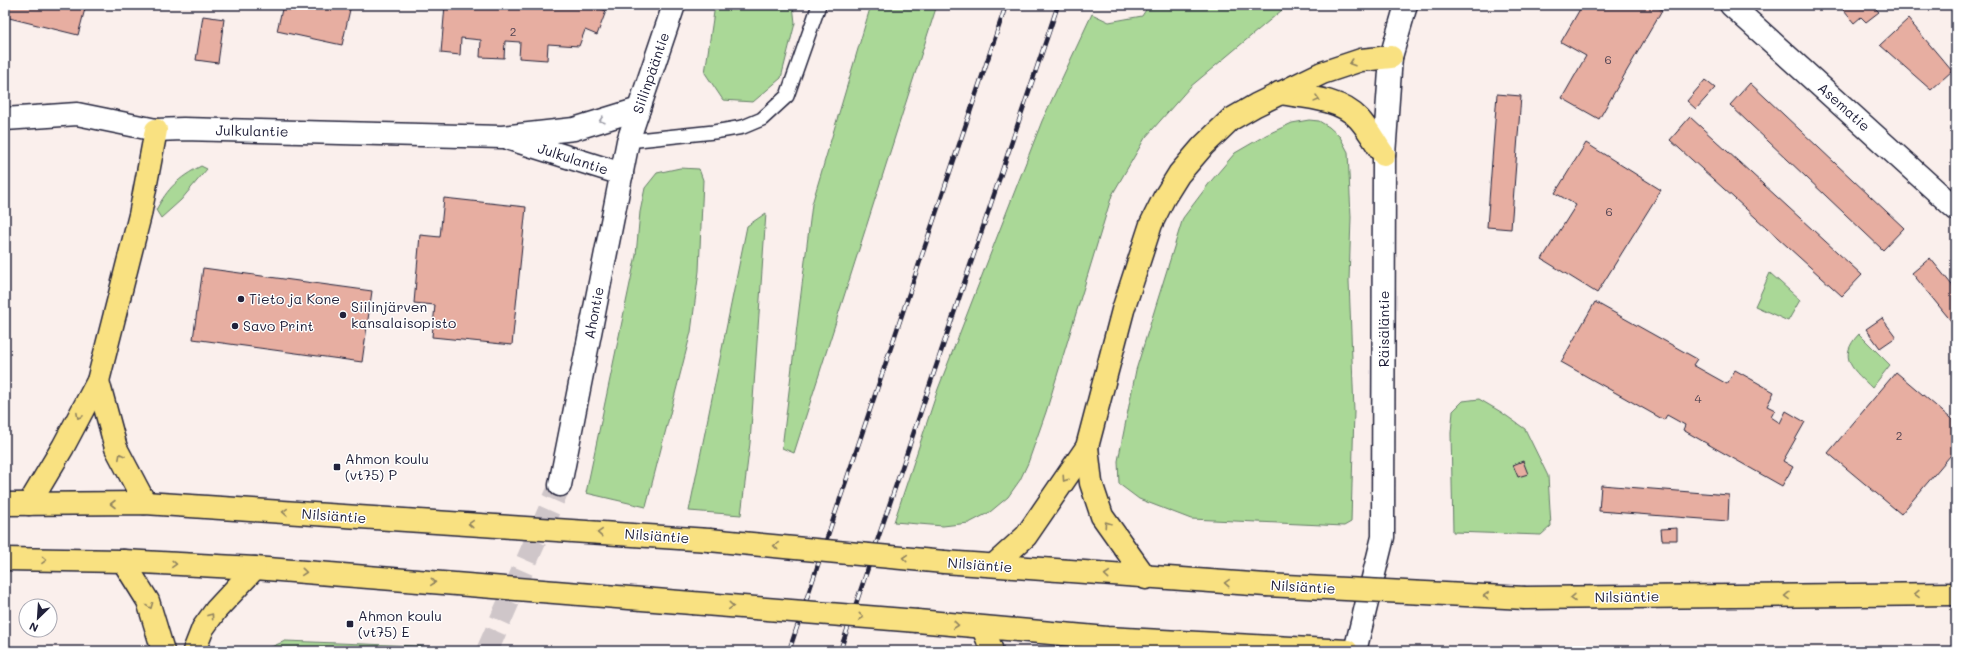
<svg xmlns="http://www.w3.org/2000/svg" width="1961" height="656" viewBox="0 0 1961 656" font-family="Mali,sans-serif">
<style>
.green{fill:#aad897;stroke:#667d69}
.building{fill:#e7aea1;stroke:#22223b}
.lines{fill:none;stroke-linecap:round;stroke-linejoin:round}
.minor-tunnel{stroke:#cfc6c9;stroke-width:22;stroke-dasharray:22 11;stroke-linecap:butt}
.service-casing{stroke:#22223b;stroke-width:16}
.minor-casing{stroke:#22223b;stroke-width:25}
.tertiary-casing{stroke:#22223b;stroke-width:25}
.primary-casing{stroke:#22223b;stroke-width:25}
.service{stroke:#fff;stroke-width:13}
.minor{stroke:#fff;stroke-width:22}
.tertiary{stroke:#fff;stroke-width:22}
.primary{stroke:#f9e181;stroke-width:22}
.rail-casing{stroke:#22223b;stroke-width:4.5}
.rail{stroke:#fff;stroke-width:3;stroke-dasharray:9;stroke-linecap:butt}
.primary-bridge-casing{stroke:#22223b;stroke-width:25;stroke-linecap:butt}
.primary-bridge{stroke:#f9e181;stroke-width:22}
.oneway{stroke:#8e825e}
.oneway2{stroke:#9c9ca7}
.poi-dot{fill:#22223b;stroke:#fff;stroke-width:1.5}
.labels{text-anchor:middle;stroke-width:3;stroke-linejoin:round;paint-order:stroke}
.number-label{font-size:12px;fill:#534554}
.street-label{font-size:14px;fill:#22223b;stroke:#fff}
.poi-label{font-size:14px;fill:#22223b;stroke:#fff;text-anchor:start}
</style>
<rect width="100%" height="100%" fill="#faefec"/>
<filter id="ink" filterUnits="userSpaceOnUse"><feTurbulence type="fractalNoise" baseFrequency=".025" numOctaves="2"/><feDisplacementMap in="SourceGraphic" scale="8" xChannelSelector="R" yChannelSelector="G"/><feConvolveMatrix kernelMatrix="1 2 1 2 8 2 1 2 1" color-interpolation-filters="sRGB"/></filter>
<g filter="url(#ink)">
<g class="green">
<polygon points="715,5 793,5 795,23 781,78 753,102 723,100 705,73"/>
<polygon points="871,5 937,5 794,453 782,448 812,204"/>
<polygon points="1149,5 1288,5 1190,87 1145,138 1112,195 1046,412 1028,463 1020,480 1008,497 990,512 969,523 943,526 894,522 938,389 1042,121 1092,14 1109,22 1142,16"/>
<polygon points="1309,120 1319,121 1329,127 1340,137 1348,152 1351,217 1349,281 1354,411 1351,522 1344,526 1191,519 1139,499 1119,484 1118,461 1136,370 1183,218 1211,181 1235,153 1266,135 1292,123"/>
<path d="M201,166l6,3 -26,31 -20,18 -5,-8c12,-22 22,-32 45,-44z"/>
<polygon points="680,168 699,169 703,180 699,271 691,332 646,507 586,493 636,255 640,212 645,188 657,173"/>
<polygon points="766,213 750,443 741,515 689,511 747,226"/>
<polygon points="1770,273 1800,300 1788,321 1755,306"/>
<path d="M1859,334l31,31 -18,23c-18,-18 -36,-30 -13,-54z"/>
<polygon points="1479,399 1501,412 1525,429 1548,476 1551,526 1541,535 1453,532 1451,433 1453,411 1463,401"/>
<polygon points="285,641 442,647 440,651 262,651"/>
</g>
<g class="building">
<polygon points="5,5 86,5 78,35 5,17"/>
<polygon points="201,5 223,5 223,8"/>
<polygon points="283,5 351,5 342,45 277,31"/>
<polygon points="445,5 592,5 606,11 597,35 585,30 579,46 548,44 547,60 519,58 520,42 505,41 504,58 480,57 481,40 461,38 460,55 441,53"/>
<polygon points="1572,5 1654,5 1662,10 1599,119 1562,98 1586,56 1561,42 1580,9"/>
<polygon points="1839,5 1876,5 1874,7 1879,12 1866,22 1861,17 1854,23"/>
<polygon points="203,16 224,19 218,63 196,60"/>
<polygon points="1908,19 1952,71 1931,90 1880,45"/>
<polygon points="1705,80 1715,88 1696,109 1687,101"/>
<polygon points="1750,83 1904,228 1883,250 1730,105"/>
<polygon points="1497,94 1521,96 1511,229 1487,227"/>
<polygon points="1690,117 1862,275 1842,296 1670,140"/>
<polygon points="1586,143 1661,190 1597,293 1542,259 1576,205 1555,193"/>
<polygon points="444,198 526,207 512,345 432,337 435,305 414,303 420,235 440,237"/>
<polygon points="5,202 7,202 5,238"/>
<polygon points="1930,258 1956,290 1956,327 1912,273"/>
<polygon points="203,268 372,291 362,362 193,339"/>
<polygon points="1595,302 1697,359 1693,365 1727,384 1735,370 1774,392 1767,406 1775,410 1771,417 1780,423 1786,411 1805,422 1783,461 1793,467 1782,486 1683,430 1685,425 1667,415 1664,420 1561,362"/>
<polygon points="1882,318 1896,337 1880,348 1866,329"/>
<polygon points="1896,372 1956,423 1956,449 1901,514 1828,453"/>
<polygon points="1523,461 1528,474 1518,477 1513,465"/>
<polygon points="1601,485 1729,495 1728,521 1599,511"/>
<polygon points="1677,528 1677,540 1662,540 1661,529"/>
</g>
<g class="lines">
<polyline class="minor-tunnel" points="487,651 560,485"/>
<g class="service-casing">
<polyline id="service" points="628,141 714,132 743,127 762,119 787,96 819,5"/>
</g>
<g class="minor-casing">
<g id="minor">
<polyline points="1731,5 1956,209"/>
<polyline points="1391,57 1406,5"/>
<polyline points="5,119 77,114 156,130 183,129 502,137 574,129 639,109"/>
<polyline points="510,139 622,174"/>
<polyline points="560,485 628,141 674,5"/>
</g>
</g>
<g class="tertiary-casing">
<polyline id="tertiary" points="1355,651 1383,537 1384,155 1391,57"/>
</g>
<g class="primary-casing">
<g id="primary">
<path d="M1279,93c26,4 61,5 80,26 10,11 17,25 25,36"/>
<polyline points="98,381 116,448 145,503"/>
<polyline points="1087,447 1091,483 1102,516 1146,578"/>
<polyline points="5,504 145,503 709,540"/>
<polyline points="29,504 63,447 98,381 140,215 156,130"/>
<polyline points="5,559 123,561 255,568 692,603"/>
<polyline points="123,561 148,601 163,651"/>
<polyline points="944,562 1266,585"/>
<polyline points="994,565 1026,536 1087,447 1123,310 1151,224 1164,198 1179,174 1203,146 1230,120 1256,105 1322,73 1361,60 1391,57"/>
<polyline points="1525,598 1956,594"/>
<polyline points="917,621 1107,638 1347,651"/>
<polyline points="983,628 992,651"/>
<polyline points="194,651 203,628 216,610 255,568"/>
</g>
</g>
<use href="#service" class="service"/>
<use href="#minor" class="minor"/>
<use href="#tertiary" class="tertiary"/>
<use href="#primary" class="primary"/>
<g class="rail-casing">
<g id="rail">
<polyline points="789,651 1006,5"/>
<polyline points="840,651 1058,5"/>
</g>
</g>
<use href="#rail" class="rail"/>
<g class="primary-bridge-casing">
<g id="primary-bridge">
<polyline points="709,540 944,562"/>
<polyline points="1266,585 1525,598"/>
<polyline points="692,603 917,621"/>
</g>
</g>
<use href="#primary-bridge" class="primary-bridge"/>
</g>
<defs><path id="oneway-chevron" d="M-2-3.5L2.5 0L-2 3.5" fill="none" stroke-width="1.6" stroke-linecap="round" stroke-linejoin="round"/></defs>
<g class="oneway">
<use href="#oneway-chevron" transform="translate(1352 63) rotate(161)"/>
<use href="#oneway-chevron" transform="translate(1317 99) rotate(15)"/>
<use href="#oneway-chevron" transform="translate(79 416) rotate(118)"/>
<use href="#oneway-chevron" transform="translate(121 456) rotate(-118)"/>
<use href="#oneway-chevron" transform="translate(1065 479) rotate(124)"/>
<use href="#oneway-chevron" transform="translate(113 504) rotate(180)"/>
<use href="#oneway-chevron" transform="translate(285 512) rotate(-176)"/>
<use href="#oneway-chevron" transform="translate(471 524) rotate(-176)"/>
<use href="#oneway-chevron" transform="translate(1107 524) rotate(-124)"/>
<use href="#oneway-chevron" transform="translate(600 533) rotate(-176)"/>
<use href="#oneway-chevron" transform="translate(776 546) rotate(-175)"/>
<use href="#oneway-chevron" transform="translate(905 558) rotate(-175)"/>
<use href="#oneway-chevron" transform="translate(44 560) rotate(1)"/>
<use href="#oneway-chevron" transform="translate(174 564) rotate(3)"/>
<use href="#oneway-chevron" transform="translate(304 572) rotate(5)"/>
<use href="#oneway-chevron" transform="translate(1107 575) rotate(-175)"/>
<use href="#oneway-chevron" transform="translate(433 582) rotate(5)"/>
<use href="#oneway-chevron" transform="translate(1227 583) rotate(-176)"/>
<use href="#oneway-chevron" transform="translate(1917 594) rotate(179)"/>
<use href="#oneway-chevron" transform="translate(1486 596) rotate(-177)"/>
<use href="#oneway-chevron" transform="translate(1787 596) rotate(179)"/>
<use href="#oneway-chevron" transform="translate(1573 598) rotate(179)"/>
<use href="#oneway-chevron" transform="translate(150 606) rotate(69)"/>
<use href="#oneway-chevron" transform="translate(731 606) rotate(5)"/>
<use href="#oneway-chevron" transform="translate(211 616) rotate(-54)"/>
<use href="#oneway-chevron" transform="translate(861 617) rotate(5)"/>
<use href="#oneway-chevron" transform="translate(956 625) rotate(5)"/>
</g>
<use class="oneway2" href="#oneway-chevron" transform="translate(602 120) rotate(163)"/>
</g>
<g class="poi-dot">
<circle cx="241" cy="299" r="4"/>
<circle cx="343" cy="315" r="4"/>
<circle cx="235" cy="326" r="4"/>
<rect x="333" y="463" width="8" height="8" rx="2"/>
<rect x="346" y="620" width="8" height="8" rx="2"/>
</g>
<g class="labels">
<g class="number-label">
<text x="513" y="36">2</text>
<text x="1608" y="64">6</text>
<text x="1609" y="216">6</text>
<text x="1698" y="403">4</text>
<text x="1899" y="440">2</text>
</g>
<g class="street-label">
<text transform="translate(651 73) rotate(-71)" y="5">Siilinpääntie</text>
<text transform="translate(1844 107) rotate(42)" y="5">Asematie</text>
<text transform="translate(252 131) rotate(1)" y="5">Julkulantie</text>
<text transform="translate(573 159) rotate(18)" y="5">Julkulantie</text>
<text transform="translate(594 313) rotate(-79)" y="5">Ahontie</text>
<text transform="translate(1384 329) rotate(-90)" y="5">Räisäläntie</text>
<text transform="translate(334 516) rotate(4)" y="5">Nilsiäntie</text>
<text transform="translate(657 536) rotate(4)" y="5">Nilsiäntie</text>
<text transform="translate(980 565) rotate(4)" y="5">Nilsiäntie</text>
<text transform="translate(1303 587) rotate(3)" y="5">Nilsiäntie</text>
<text transform="translate(1627 597) rotate(-1)" y="5">Nilsiäntie</text>
</g>
<g class="poi-label">
<text x="249" y="304">Tieto ja Kone</text>
<text x="351" y="312">Siilinjärven<tspan x="351" dy="16">kansalaisopisto</tspan></text>
<text x="243" y="331">Savo Print</text>
<text x="345" y="464">Ahmon koulu<tspan x="345" dy="16">(vt75) P</tspan></text>
<text x="358" y="621">Ahmon koulu<tspan x="358" dy="16">(vt75) E</tspan></text>
</g>
</g>
<rect width="1961" height="656" fill="none" stroke="#fff" stroke-width="20"/>
<rect x="10" y="10" width="1941" height="636" fill="none" stroke="#22223b" stroke-width="1.5" filter="url(#ink)"/>
<g transform="translate(38 618) rotate(205)"><circle r="19" fill="#ffffff" stroke="#a7a7b1"/>
<path d="M0-3L7 15L0 10L-7 15Z" fill="#22223b"/>
<text y="-6" font-size="11" font-weight="bold" text-anchor="middle" fill="#22223b">N</text>
</g>
</svg>
